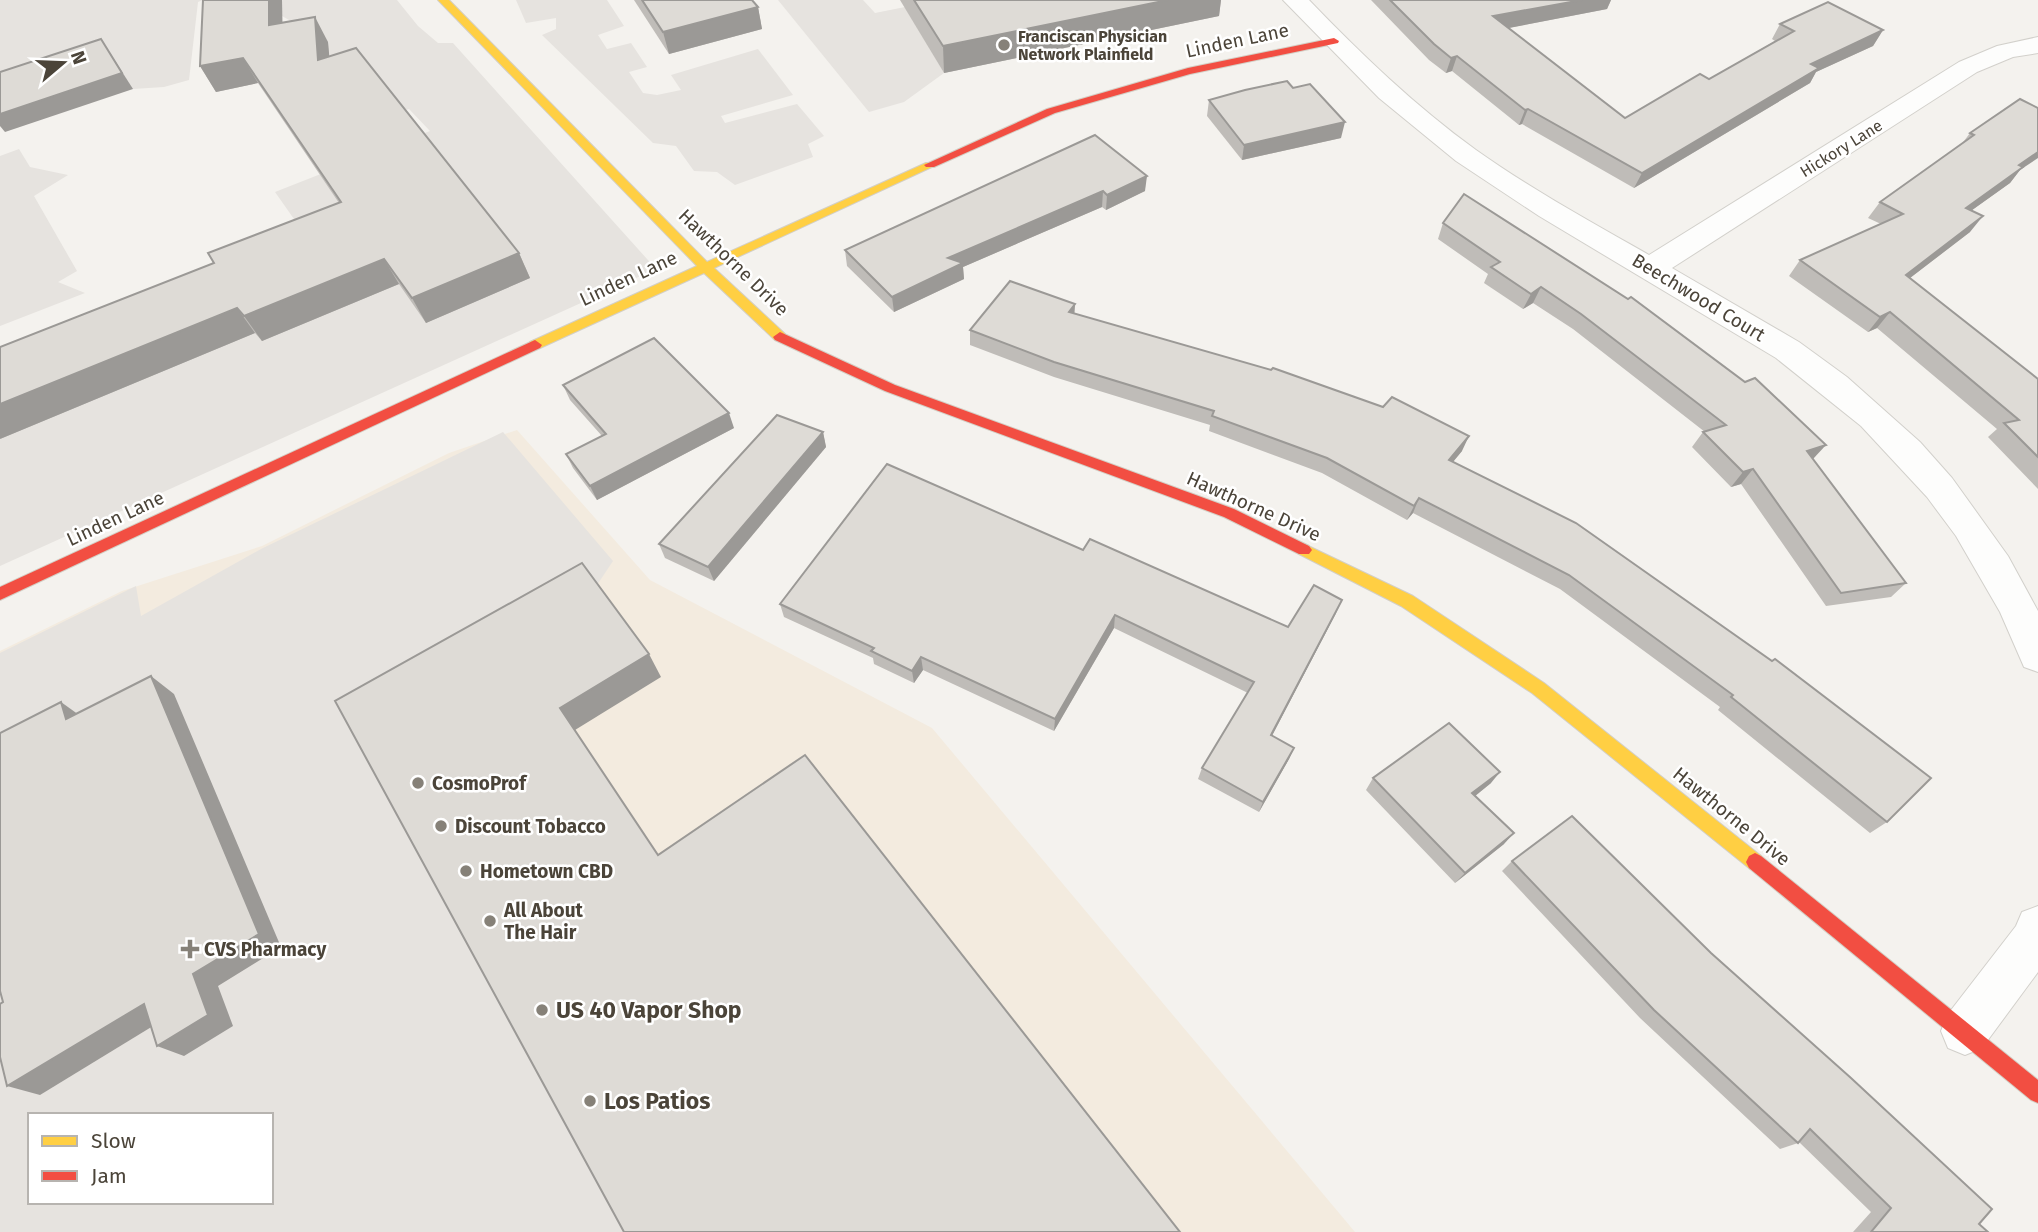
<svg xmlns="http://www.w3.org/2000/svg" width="2038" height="1232" viewBox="0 0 2038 1232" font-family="'Fira Sans',sans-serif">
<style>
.commercial{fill:#f3ebdf;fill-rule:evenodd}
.parking{fill:#e6e3df;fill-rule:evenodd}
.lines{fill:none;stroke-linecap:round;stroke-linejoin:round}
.street-casing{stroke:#d2d0cb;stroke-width:2}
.slow-casing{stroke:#d3cfc5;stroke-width:2}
.jam-casing{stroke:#d3cfc5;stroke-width:2}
.street{fill:#fdfdfc;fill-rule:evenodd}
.slow{fill:#ffcf43;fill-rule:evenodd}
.jam{fill:#f24e42;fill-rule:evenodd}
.wall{fill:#bfbcb8}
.shaded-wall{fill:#9b9996}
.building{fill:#dedbd6;stroke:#9b9996;stroke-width:2}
.poi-dot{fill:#868178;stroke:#fff;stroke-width:2.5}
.labels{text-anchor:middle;stroke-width:5;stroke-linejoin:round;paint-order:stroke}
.far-poi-label{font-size:16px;font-weight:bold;fill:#4b4439;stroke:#fff;text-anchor:start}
.far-street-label{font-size:16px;fill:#4b4439;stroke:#fff}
.street-label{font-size:19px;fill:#4b4439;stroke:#fff}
.poi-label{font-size:19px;font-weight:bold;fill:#4b4439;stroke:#fff;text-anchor:start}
.near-poi-label{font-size:23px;font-weight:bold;fill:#4b4439;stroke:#fff;text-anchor:start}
</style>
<rect width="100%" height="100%" fill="#f4f2ee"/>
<path class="commercial" d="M517,430l133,150 282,148 423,504h-1355v-581l122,-60 140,-45 187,-93zM30,1115h241v87h-241z"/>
<g class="parking">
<polygon points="0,0 203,0 198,2 189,80 164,87 133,89 0,91"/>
<polygon points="282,0 397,0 418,26 438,43 453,43 656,269 0,566 0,350 301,229 275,192 430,131 409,109 399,112 330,70 328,42 282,16"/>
<polygon points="516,0 607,0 624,26 598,35 607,49 631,43 647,67 629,72 643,93 657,95 681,90 671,75 758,49 793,95 721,116 725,123 797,104 824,136 808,144 813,157 735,185 717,172 694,171 676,146 653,143 542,35 556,29 556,18 526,23"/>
<polygon points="778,0 863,0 875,13 905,7 944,73 904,102 869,112"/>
<polygon points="19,149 30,167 68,175 34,196 77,271 58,282 85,293 0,326 0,156"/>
<path d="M503,432l110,129 -18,27 -237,135 280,509h-638v-579l136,-67 5,30 120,-67zM30,1115h241v87h-241z"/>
</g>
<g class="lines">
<g class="street-casing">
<g id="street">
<path d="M1283,0h26c52,54 106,106 167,150 55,39 115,72 173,105l310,-193 38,-16 41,-9v16l-25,4 -36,15 -305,196 127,74 48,35 73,65 32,36 56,78 30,55v61l-14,-5 -24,-55 -44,-76 -29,-39 -66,-71 -85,-68 -237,-142 -83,-55 -77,-63z"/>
<polygon points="2038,906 2038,972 1982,1048 1965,1055 1948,1048 1941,1031 1948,1014 2016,926 2022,912"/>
</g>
</g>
<g class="slow-casing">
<g id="slow">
<polygon points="438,0 449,0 707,262 926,163 934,163 936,165 714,268 785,334 785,340 775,340 704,273 540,348 530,348 530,342 697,266"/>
<polygon points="1304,544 1413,596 1544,683 1761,856 1764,862 1761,868 1755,871 1749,868 1532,693 1401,606 1299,554 1296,550 1299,546"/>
</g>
</g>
<g class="jam-casing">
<g id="jam">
<polygon points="1334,38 1339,41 1338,43 1190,74 1055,113 934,167 926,167 924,165 1047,109 1188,68"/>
<polygon points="780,332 895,385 1234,509 1309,546 1312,550 1309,554 1299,554 1224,517 885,391 775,340 773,337"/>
<polygon points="535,340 542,345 540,348 0,600 0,587"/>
<polygon points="1755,853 1761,856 2038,1080 2038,1103 2031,1100 1749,868 1746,862 1749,856"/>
</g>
</g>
<use href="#street" class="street"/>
<use href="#slow" class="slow"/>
<use href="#jam" class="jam"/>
</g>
<g class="wall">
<polygon points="203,0 282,0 282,23 328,42 329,57 519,253 530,278 426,323 399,284 262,341 255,333 0,439 214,263 339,203 258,83 216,92 200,66"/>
<polygon points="634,0 752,0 758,7 762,29 669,54"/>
<polygon points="900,0 1221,0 1219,16 944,73"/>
<polygon points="1371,0 1611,0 1607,9 1508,28 1625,118 1709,79 1775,41 1772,39 1780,24 1883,30 1873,46 1816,72 1810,83 1634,188 1522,124 1519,125 1452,71 1446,73 1429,60"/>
<polygon points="2020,99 2020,170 2010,183 1972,210 1970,232 1910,278 2038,379 2038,489 1988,437 1997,429 1877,328 1868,332 1789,276 1800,260 1881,224 1868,218 1880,202 1961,145 1970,133"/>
<polygon points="1209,100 1341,138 1242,160 1207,116"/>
<polygon points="1095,135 1145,191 1106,210 1102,207 963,267 964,279 894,312 847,266 845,250"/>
<polygon points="1443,223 1813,459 1906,583 1891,597 1826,606 1741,484 1731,487 1692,447 1703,432 1705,432 1573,329 1533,303 1523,309 1484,283 1488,274 1438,239"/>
<polygon points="1075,304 1074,313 1462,451 1453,462 1887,822 1870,833 1718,710 1720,707 1560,589 1413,513 1407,520 1322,473 1209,431 1210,425 1054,377 970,345 970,330"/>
<polygon points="563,385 734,428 597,500 573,468 566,454 602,436 570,400"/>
<polygon points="823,432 826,447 714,581 665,558 659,544"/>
<polygon points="1083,550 1288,627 1336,613 1272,736 1294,748 1289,759 1259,812 1198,779 1202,768 1248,693 1114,628 1054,731 923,670 914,683 874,664 873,658 784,617 780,604"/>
<polygon points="1373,778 1491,783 1475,796 1504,844 1455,883 1366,790"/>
<polygon points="1512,861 1979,1224 1988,1232 1853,1232 1871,1212 1799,1142 1798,1143 1780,1149 1640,1018 1502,871"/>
</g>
<g class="shaded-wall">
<polygon points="269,0 282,0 283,50 269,25"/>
<polygon points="1168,0 1221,0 1219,16 944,73 943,46"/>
<polygon points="1582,0 1611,0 1607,9 1488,32 1493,16"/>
<polygon points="758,7 762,29 669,54 663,32"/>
<polygon points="315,17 328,42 332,86 318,60"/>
<polygon points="1883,30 1873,46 1816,72 1810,83 1634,188 1642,173 1811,64"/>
<polygon points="101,39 133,89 5,132 0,126 0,114"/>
<polygon points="1457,56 1452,71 1446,73 1451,58"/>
<polygon points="243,58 258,83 216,92 200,66"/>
<polygon points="1528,109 1522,124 1519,125 1525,110"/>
<polygon points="1345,122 1341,138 1242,160 1244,145"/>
<polygon points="2038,152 2038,158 2020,170 2010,183 1954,223 1966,208 2019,165"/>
<polygon points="1147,176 1145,191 1106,210 1107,195"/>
<polygon points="1103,191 1102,207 963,267 964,279 894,312 892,297 948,258"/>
<polygon points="1983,216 1970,232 1893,291 1906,275"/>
<polygon points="519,253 530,278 426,323 412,298"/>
<polygon points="384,259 399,284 262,341 244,316"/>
<polygon points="1541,287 1533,303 1523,309 1531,294"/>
<polygon points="1075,304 1074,320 1069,312"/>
<polygon points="237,308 255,333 0,439 0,404"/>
<polygon points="1890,312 1877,328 1868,332 1880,317"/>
<polygon points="729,413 734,428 597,500 590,486"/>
<polygon points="823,432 826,447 714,581 708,567"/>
<polygon points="1469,436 1462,451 1442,475 1449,460"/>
<polygon points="1826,445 1813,459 1807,451"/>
<polygon points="1753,469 1741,484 1731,487 1743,472"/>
<polygon points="1419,498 1413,513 1407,520 1414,506"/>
<polygon points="1342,600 1336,613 1266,747 1271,735"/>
<polygon points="1115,615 1114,628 1054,731 1055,719"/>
<polygon points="649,654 661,677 575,730 560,708"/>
<polygon points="921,657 923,670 914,683 912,671"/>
<polygon points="151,676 174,694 281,947 218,986 233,1026 184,1056 157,1046"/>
<polygon points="61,702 86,720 66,719"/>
<polygon points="1294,748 1289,759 1259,812 1263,802"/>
<polygon points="1500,772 1491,783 1464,805 1472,793"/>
<polygon points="1514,833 1504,844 1455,883 1465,873"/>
<polygon points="144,1004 171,1015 40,1095 7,1086"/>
</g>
<g class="building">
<polygon points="203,0 269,0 269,25 315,17 318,60 356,48 519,253 412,298 384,259 244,316 237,308 0,404 0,347 214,263 208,253 341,202 243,58 200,66"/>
<polygon points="642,0 752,0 758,7 663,32"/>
<polygon points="914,0 1168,0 943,46"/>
<polygon points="1390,0 1582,0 1493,16 1625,118 1700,74 1709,79 1794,31 1780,24 1828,2 1883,30 1811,64 1819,68 1642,173 1528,109 1525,110 1457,56 1451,58 1434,44"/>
<polygon points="101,39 122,73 0,114 0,72"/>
<polygon points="1287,81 1293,88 1310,84 1345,122 1244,145 1209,100 1245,90"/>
<polygon points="2020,99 2038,108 2038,152 2019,165 2023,167 1966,208 1983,216 1906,275 2038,379 2038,457 2004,423 2019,420 1890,312 1880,317 1800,260 1903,214 1880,202 1974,135 1970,133"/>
<polygon points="1095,135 1147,176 1107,195 1103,191 948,258 963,263 892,297 845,250"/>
<polygon points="1464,194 1628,299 1631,297 1745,382 1755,378 1826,445 1807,451 1906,583 1841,593 1753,469 1743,472 1703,432 1726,425 1581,314 1541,287 1531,294 1491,267 1500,262 1443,223"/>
<polygon points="1010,281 1075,304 1069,312 1271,370 1273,368 1383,407 1392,397 1469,436 1449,460 1576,523 1772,661 1775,659 1931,778 1887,822 1731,697 1733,695 1569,575 1419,498 1414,506 1327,458 1212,416 1214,411 1054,362 970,330"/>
<polygon points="654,338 729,413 590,486 566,454 606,434 563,385"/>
<polygon points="777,415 823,432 708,567 659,544"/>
<polygon points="887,464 1083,550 1090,539 1288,627 1314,585 1342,600 1271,735 1294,748 1263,802 1202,768 1254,682 1115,615 1055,719 921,657 912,671 871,651 874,648 780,604"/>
<polygon points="582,563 649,654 560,708 658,855 805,755 1180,1232 624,1232 335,701"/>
<polygon points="151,676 259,934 193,974 208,1015 157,1046 144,1004 7,1086 0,1057 0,1004 3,1002 0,991 0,733 61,702 66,719"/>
<polygon points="1449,723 1500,772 1472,793 1514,833 1465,873 1373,778"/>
<polygon points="1572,816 1711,953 1851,1078 1992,1209 1979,1224 1988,1232 1871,1232 1891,1208 1810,1129 1798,1143 1654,1010 1512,861"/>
</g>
<g class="poi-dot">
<circle cx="1004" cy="45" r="7"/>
<circle cx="418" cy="783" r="7"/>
<circle cx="441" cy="826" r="7"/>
<circle cx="466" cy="871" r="7"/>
<circle cx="490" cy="921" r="7"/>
<path d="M186.5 938.5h7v7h7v7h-7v7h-7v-7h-7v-7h7z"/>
<circle cx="542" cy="1010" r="7"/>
<circle cx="590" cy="1101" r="7"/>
</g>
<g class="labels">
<g class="far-poi-label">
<text x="1018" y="42">Franciscan Physician<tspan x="1018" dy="18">Network Plainfield</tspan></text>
</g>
<g class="far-street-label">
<text transform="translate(1841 148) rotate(-32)" y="6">Hickory Lane</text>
</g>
<g class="street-label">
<text transform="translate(1237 40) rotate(-12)" y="7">Linden Lane</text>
<text transform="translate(734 262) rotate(44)" y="7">Hawthorne Drive</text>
<text transform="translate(628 278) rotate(-25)" y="7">Linden Lane</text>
<text transform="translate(1699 297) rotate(31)" y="7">Beechwood Court</text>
<text transform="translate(1254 506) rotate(24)" y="7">Hawthorne Drive</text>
<text transform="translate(115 518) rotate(-25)" y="7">Linden Lane</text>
<text transform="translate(1732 816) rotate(39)" y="7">Hawthorne Drive</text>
</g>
<g class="poi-label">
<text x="432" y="790">CosmoProf</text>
<text x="455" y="833">Discount Tobacco</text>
<text x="480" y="878">Hometown CBD</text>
<text x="504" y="917">All About<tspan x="504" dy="22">The Hair</tspan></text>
<text x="204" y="956">CVS Pharmacy</text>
</g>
<g class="near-poi-label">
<text x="556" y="1018">US 40 Vapor Shop</text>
<text x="604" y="1109">Los Patios</text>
</g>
</g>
<rect x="28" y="1113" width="245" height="91" fill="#ffffff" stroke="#b7b4b0" stroke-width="2"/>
<rect x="42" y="1136" width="35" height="10" fill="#ffcf43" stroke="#b7b4b0" stroke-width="2"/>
<text x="91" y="1148" font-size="21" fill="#4b4439">Slow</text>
<rect x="42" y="1171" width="35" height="10" fill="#f24e42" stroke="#b7b4b0" stroke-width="2"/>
<text x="91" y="1183" font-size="21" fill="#4b4439">Jam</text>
<g transform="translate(63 63) rotate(71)" stroke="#ffffff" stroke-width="5" paint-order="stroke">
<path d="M0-5L12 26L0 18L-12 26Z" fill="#4b4439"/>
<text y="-10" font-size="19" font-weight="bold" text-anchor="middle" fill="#4b4439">N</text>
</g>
</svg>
